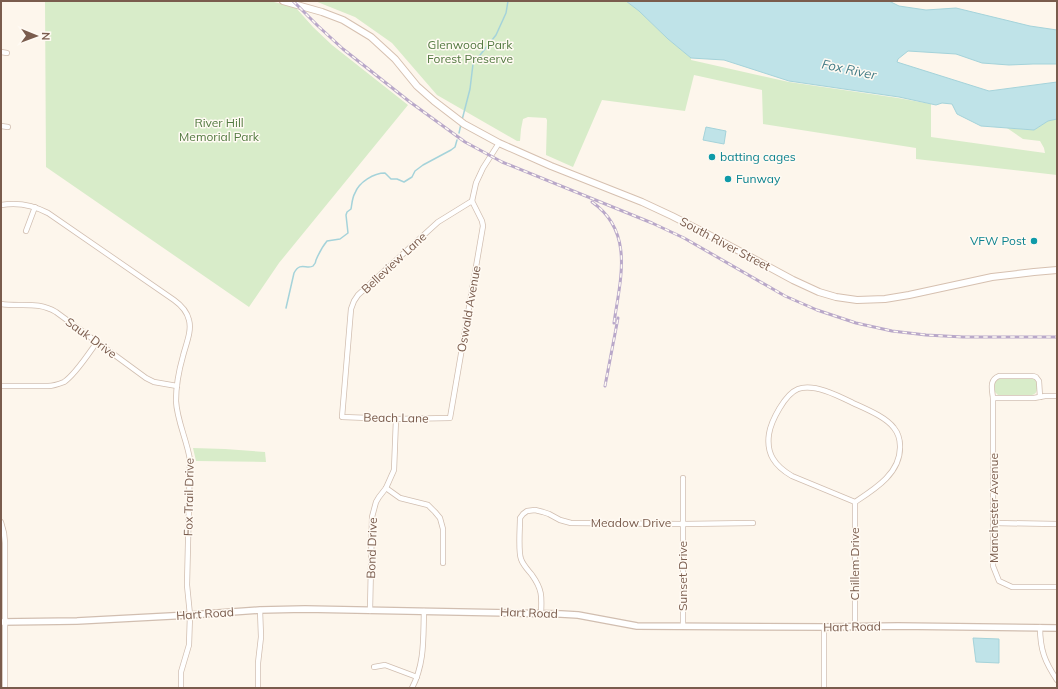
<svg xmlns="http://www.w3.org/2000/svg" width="1058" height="689" viewBox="0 0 1058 689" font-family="Mulish,sans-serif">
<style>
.green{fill:#d8ecc9}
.water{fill:#bfe3e8;stroke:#a5d3da}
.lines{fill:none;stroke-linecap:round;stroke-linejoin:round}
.stream{stroke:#a5d3da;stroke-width:1.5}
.minor-casing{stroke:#d1beb0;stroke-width:6}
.tertiary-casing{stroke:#d1beb0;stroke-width:8}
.secondary-casing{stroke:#d6c0b0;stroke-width:8}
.minor{stroke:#fff;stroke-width:4.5}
.tertiary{stroke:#fff;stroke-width:5.5}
.secondary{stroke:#fff;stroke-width:6}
.rail-casing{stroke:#b9a8c9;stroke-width:3}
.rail{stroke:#fffaf3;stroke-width:1.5;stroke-dasharray:4.5;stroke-linecap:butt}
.culture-dot{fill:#0f9aa8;stroke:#fffaf3;stroke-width:1.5}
.labels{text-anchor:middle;stroke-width:3;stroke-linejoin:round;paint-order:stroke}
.park-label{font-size:12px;fill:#537a41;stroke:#fffaf3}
.culture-label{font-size:12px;fill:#0d838f;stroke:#fffaf3;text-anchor:start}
.street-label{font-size:12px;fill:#7a5c4d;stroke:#fffaf3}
.water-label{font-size:13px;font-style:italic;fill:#437c86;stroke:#fffaf3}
</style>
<rect width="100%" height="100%" fill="#fdf6ec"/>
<g class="green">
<polygon points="45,1 270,1 294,7 296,8 313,27 332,45 408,105 279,263 249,307 46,167"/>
<polygon points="315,1 626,1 639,11 668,39 691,58 691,60 789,82 898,98 931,104 931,137 1045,153 1044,148 1040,141 1023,139 1007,128 1034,130 1048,121 1057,119 1057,175 916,159 916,148 763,124 762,90 694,75 685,111 602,100 573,167 546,155 547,120 546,118 528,117 523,119 521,129 520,141 517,141 437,95 392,43 355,17"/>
<path d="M999,379h35l3,4c0,5 1,11 -5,12h-34l-3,-3c-1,-6 -2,-11 4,-13z"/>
<polygon points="193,448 225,449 265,452 266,462 196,461"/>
</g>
<g class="water">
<polygon points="626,1 889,1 899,6 926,10 956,8 1030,26 1057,30 1057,64 1033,64 1009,65 982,63 956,54 908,51 898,59 897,62 900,63 989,91 1057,82 1057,119 1048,121 1034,130 981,126 957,114 952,104 942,103 936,105 899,97 789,81 724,60 691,58 668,39 639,11"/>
<polygon points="706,127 726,131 724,144 703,140"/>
<polygon points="973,638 999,639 999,663 976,662"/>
</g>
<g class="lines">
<g class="stream">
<polyline points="462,120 470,89 473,64 496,35 506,13 508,1"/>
<polyline points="459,133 461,124"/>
<path d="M286,308l8,-35c6,-12 13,-3 19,-7 1,-1 3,-4 3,-6 3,-7 6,-13 11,-19l13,-2 8,-6 -2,-18 1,-3 4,-3c1,-5 1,-11 4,-16 4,-11 19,-20 30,-20l6,6h6l7,3 8,-5 3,-6 8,-6 28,-15 4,-3 2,-7"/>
</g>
<g class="minor-casing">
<g id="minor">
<polyline points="1,52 7,53"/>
<polyline points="1,126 8,127"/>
<polygon points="472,201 482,221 483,226 450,418 396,419 342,417 351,309 354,301 358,295 438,222"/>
<polyline points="472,201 476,183 483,168 499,143"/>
<path d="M1,205c17,-3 32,0 47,8l126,87c7,5 13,11 15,20 3,11 -3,24 -6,36 -4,14 -7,30 -7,45 1,20 11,39 14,59l-3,125 3,30 -1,30 -8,27v16"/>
<polyline points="26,231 35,207"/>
<path d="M1,304c20,3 37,-3 55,8l90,66 8,4 23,4"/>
<path d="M1,386h47c6,0 11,-2 16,-4 11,-7 25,-29 33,-40"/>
<path d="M1040,397l-1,-16 -3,-4 -3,-1h-34c-10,4 -7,13 -6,22v168l6,15 13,6h45"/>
<polyline points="993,398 1034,398 1045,396 1057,396"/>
<polyline points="386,488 400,498 428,505 435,512 440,518 443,529 443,563"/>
<polyline points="1,522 4,533 5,543 5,688"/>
<polyline points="994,523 1057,524"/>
<polyline points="370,611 372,517 376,502 379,497 386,488 394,470 396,419"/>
<path d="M541,613c1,-17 1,-24 -9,-38 -4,-5 -9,-10 -11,-16 -3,-8 -1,-31 -1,-41l3,-4 4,-3 8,-1 8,2 6,2 11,6 11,3 112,1 70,-1"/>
<polyline points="683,626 683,478"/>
<path d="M855,627v-125l-63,-26c-17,-10 -26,-22 -23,-42 2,-13 16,-40 29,-45 16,-6 41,7 55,14 13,6 33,14 41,25 4,5 6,12 6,18 1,27 -25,43 -45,56"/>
<path d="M1040,627c0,23 5,35 17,53"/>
<polyline points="374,667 385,665 417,677"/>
<polyline points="258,688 258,663 261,637 260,610"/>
<path d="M412,688c13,-25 11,-50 12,-77"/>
<polyline points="824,688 824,627"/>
</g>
</g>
<g class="tertiary-casing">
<polyline id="tertiary" points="1,622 77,621 190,615 260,610 305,609 561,614 578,615 637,626 824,627 898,626 1057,628"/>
</g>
<g class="secondary-casing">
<polyline id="secondary" points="283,1 322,12 343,20 371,37 395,59 417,86 434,101 464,124 499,143 551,166 642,202 672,216 717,239 793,280 819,292 836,297 857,300 885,299 909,295 992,277 1034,272 1057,270"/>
</g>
<use href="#minor" class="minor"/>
<use href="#tertiary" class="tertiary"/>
<use href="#secondary" class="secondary"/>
<g class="rail-casing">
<g id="rail">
<polyline points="293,1 318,26 343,49 410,102 465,142 502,162 652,223 684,238 785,296 817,310 856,323 892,331 926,335 963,337 1057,337"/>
<path d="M592,202c43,30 28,78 22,121"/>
<polyline points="605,386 618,318"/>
</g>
</g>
<use href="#rail" class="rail"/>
</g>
<g class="culture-dot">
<circle cx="712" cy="157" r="4"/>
<circle cx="728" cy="179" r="4"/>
<circle cx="1034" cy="241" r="4"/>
</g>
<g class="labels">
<g class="park-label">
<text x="470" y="49">Glenwood Park<tspan x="470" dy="14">Forest Preserve</tspan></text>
<text x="219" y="127">River Hill<tspan x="219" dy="14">Memorial Park</tspan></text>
</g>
<g class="culture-label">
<text x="720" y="161">batting cages</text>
<text x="736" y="183">Funway</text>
<text x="1026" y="245" text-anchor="end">VFW Post</text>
</g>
<g class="street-label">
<text transform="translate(725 244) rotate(28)" y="4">South River Street</text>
<text transform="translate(394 263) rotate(-43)" y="4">Belleview Lane</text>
<text transform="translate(469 309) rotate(-80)" y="4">Oswald Avenue</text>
<text transform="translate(91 338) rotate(36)" y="4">Sauk Drive</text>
<text transform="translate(396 418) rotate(1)" y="4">Beach Lane</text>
<text transform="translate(189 497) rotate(-89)" y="4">Fox Trail Drive</text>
<text transform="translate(994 508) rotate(-90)" y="4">Manchester Avenue</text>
<text x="631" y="527">Meadow Drive</text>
<text transform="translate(372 548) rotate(-88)" y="4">Bond Drive</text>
<text transform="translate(855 564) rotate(-90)" y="4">Chillem Drive</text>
<text transform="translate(683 576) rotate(-90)" y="4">Sunset Drive</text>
<text transform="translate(529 613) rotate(2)" y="4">Hart Road</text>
<text transform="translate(205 614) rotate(-4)" y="4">Hart Road</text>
<text transform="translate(852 627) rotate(-1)" y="4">Hart Road</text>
</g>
<g class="water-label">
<text transform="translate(849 69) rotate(12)" y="5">Fox River</text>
</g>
</g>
<rect width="1058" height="689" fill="none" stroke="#7a5c4d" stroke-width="4"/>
<g transform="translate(36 36) rotate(91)" stroke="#fffaf3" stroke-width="3" paint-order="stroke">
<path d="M0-3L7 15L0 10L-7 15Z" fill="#7a5c4d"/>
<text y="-6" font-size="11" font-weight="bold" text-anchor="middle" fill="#7a5c4d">N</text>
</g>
</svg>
